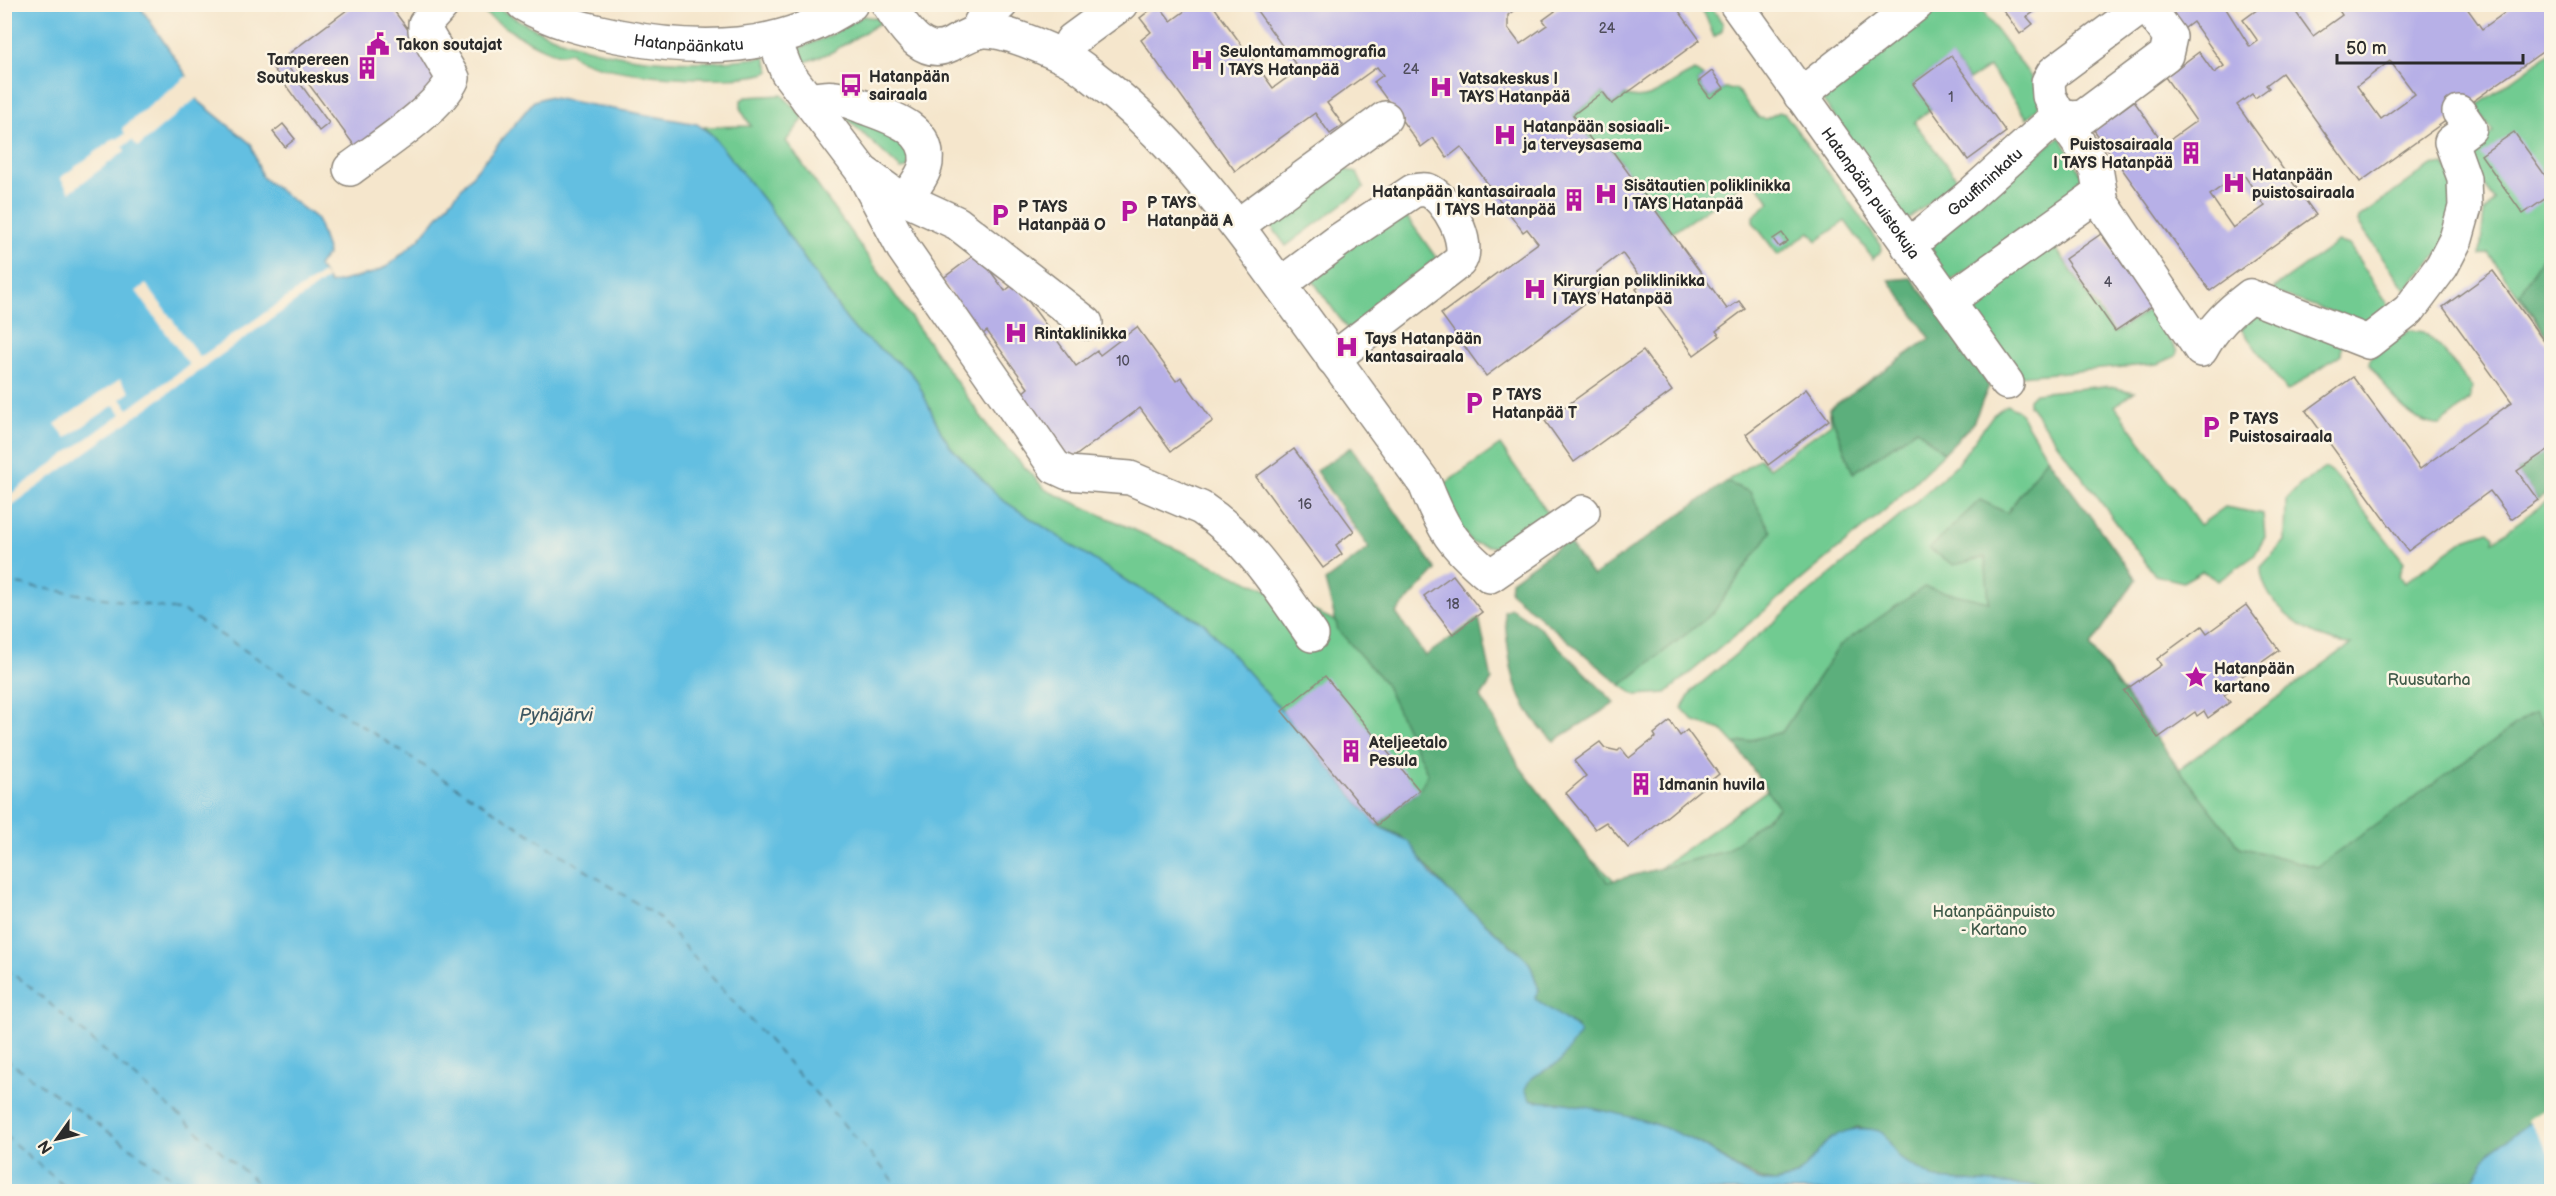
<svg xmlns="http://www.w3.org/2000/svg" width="2556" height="1196" viewBox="0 0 2556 1196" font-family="'Balsamiq Sans',sans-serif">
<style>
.green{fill:#71cb91;stroke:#4e7b5e;stroke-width:1.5}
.forest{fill:#5caf7b;stroke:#446d53;stroke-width:1.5}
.water{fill:#63bfe1;stroke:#477586;stroke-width:1.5}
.pier{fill:#f5e6cc}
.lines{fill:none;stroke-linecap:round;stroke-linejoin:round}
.ferry{stroke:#3c5762;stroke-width:1.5;stroke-dasharray:8 6;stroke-linecap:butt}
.building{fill:#b7b0e7;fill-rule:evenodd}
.minor-casing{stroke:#90887c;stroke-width:36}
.minor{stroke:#fff;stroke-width:33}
.labels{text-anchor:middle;stroke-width:5;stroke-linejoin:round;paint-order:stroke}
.number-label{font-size:14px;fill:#4e4c5a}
.street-label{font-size:16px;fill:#2b2b2b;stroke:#fcf5e5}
.poi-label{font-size:16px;font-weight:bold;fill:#2b2b2b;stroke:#fcf5e5;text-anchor:start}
.park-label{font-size:16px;fill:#405b4a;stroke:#fcf5e5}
.water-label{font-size:18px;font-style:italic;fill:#3c5762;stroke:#fcf5e5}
</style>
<rect width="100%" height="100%" fill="#fcf5e5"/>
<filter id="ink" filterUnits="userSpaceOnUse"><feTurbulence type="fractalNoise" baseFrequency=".0167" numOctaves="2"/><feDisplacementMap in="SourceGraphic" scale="12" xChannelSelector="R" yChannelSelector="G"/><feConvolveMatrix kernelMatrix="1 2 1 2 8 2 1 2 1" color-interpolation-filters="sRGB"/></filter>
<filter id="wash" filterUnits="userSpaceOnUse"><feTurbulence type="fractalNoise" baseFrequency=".008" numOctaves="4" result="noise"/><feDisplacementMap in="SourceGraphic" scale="24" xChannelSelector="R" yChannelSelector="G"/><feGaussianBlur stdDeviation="1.35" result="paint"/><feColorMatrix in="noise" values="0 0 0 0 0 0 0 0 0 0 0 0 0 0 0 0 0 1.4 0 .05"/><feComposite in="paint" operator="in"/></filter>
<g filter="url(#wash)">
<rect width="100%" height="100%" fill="#f5e6cc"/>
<g class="green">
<polygon points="1938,4 1978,5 2043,93 2037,109 2027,118 1989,67 1969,80 1951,57 1913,84 1931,109 1914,122 1958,180 1906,221 1822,99 1826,88 1836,78"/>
<path d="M474,5c5,0 13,-2 18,0 5,1 11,6 16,9 17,10 34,19 53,26 64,23 137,26 204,17l5,14c-25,15 -185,6 -199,-19 -3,0 -6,2 -9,2 -20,-1 -73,-36 -88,-49z"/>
<polygon points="1697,5 1710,5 1723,24 1722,31 1714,37 1706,17"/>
<polygon points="863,16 877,18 881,22 832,52 800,64 794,52 797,49 829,36"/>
<polygon points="2551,52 2551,342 2488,253 2480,256 2484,212 2494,200 2461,154 2493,132 2475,107"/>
<path d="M1695,71l9,6 -6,5 12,16 14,-10 12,1 23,29 7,1 13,-7 6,2 96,131 1,5 -9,9 -28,-38 -28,20 -7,-9 -32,23 -25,-33v-6l17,-14 -18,-24 -80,55 -66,-91 -9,6 -24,-33 30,-23 9,12 13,-9c25,11 45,-14 70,-24z"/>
<path d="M782,95l22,23 -18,23 206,291 54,58 312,141 40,51 229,210 420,-305 132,182 172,-125c-35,0 -91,-39 -90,-77l24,-26 1,-41 13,-14 26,-18 16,13 63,81 -5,14 5,7 61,-44 23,-8 6,5 -1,5 58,-43v609l-123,84 -382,1 -669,-367 -95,-114 -77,-87 -74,-40 -127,-81 -53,-56 -10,-15 -25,-53 -7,-8 -53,-40 -10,-12 -81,-117 -53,-67 -8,-8 47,-1 -10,-16v-10l5,-3z"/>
<polygon points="843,115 884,124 913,154 907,168 901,169"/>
<polygon points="2060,136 2084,179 2077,193 1946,284 1928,245"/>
<polygon points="2444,164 2456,183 2447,245 2405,289 2358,222 2359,218 2430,166"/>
<polygon points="1344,166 1347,170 1357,173 1364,188 1286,246 1266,219"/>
<polygon points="1402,210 1440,263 1348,330 1310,277"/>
<polygon points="2338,242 2349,245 2388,304 2388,309 2370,325 2273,292 2274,288"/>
<polygon points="2053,244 2114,333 2149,310 2177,351 2176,356 2158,364 2020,376 1963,308"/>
<polygon points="2244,311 2342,344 2341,354 2287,391 2234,319"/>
<path d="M2410,330l14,2 18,17 30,38 -2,12 -30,26c-32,0 -54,-38 -71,-61l1,-6z"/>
<polygon points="2105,386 2134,392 2115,406 2200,525 2225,507 2263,514 2265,537 2254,556 2218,581 2202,571 2183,582 2155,575 2029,405 2029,399 2035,393"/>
<polygon points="2006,405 2019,411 2047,457 2007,513 1985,556 1990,603 1840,645 1782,733 1735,744 1722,730 1695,722 1682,708 1692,691 1899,517 1957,464 1993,415"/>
<polygon points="1829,409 1853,473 1917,429 1944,453 1892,504 1666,693 1636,695 1621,685 1713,613 1750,492 1726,482 1760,458 1769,468 1831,423"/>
<polygon points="1500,445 1552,519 1529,535 1500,548 1472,543 1449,513 1443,485"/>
</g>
<g class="forest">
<polygon points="2551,240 2552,343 2551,343 2520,294"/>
<polygon points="1911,278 1969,351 1989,386 1973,423 1944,453 1917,429 1853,473 1829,409 1930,338 1889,280"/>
<polygon points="1351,447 1436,570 1396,613 1425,656 1479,618 1492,680 1481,697 1520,767 1608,882 1726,851 1779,807 1735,744 1782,732 1840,645 1924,587 1989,602 1985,557 1954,565 1929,549 1980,500 2007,513 2047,457 2136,579 2090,647 2179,769 2240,847 2317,867 2535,711 2551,732 2551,1107 2488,1153 2473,1180 2437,1184 2428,1191 2046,1192 2035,1186 1936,1179 1899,1158 1883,1132 1857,1127 1829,1141 1806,1169 1789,1179 1774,1182 1764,1180 1737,1168 1702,1144 1652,1123 1567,1103 1546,1103 1530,1099 1525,1089 1527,1083 1577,1027 1551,1012 1536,999 1535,997 1539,990 1530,964 1518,951 1449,892 1401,836 1377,825 1419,790 1428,774 1384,682 1338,630 1325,581 1369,548 1316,471"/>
<polygon points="2551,447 2551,490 2538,500 2517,471"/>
<polygon points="1726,482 1750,492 1771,532 1713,613 1621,685 1510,592 1511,581 1567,540 1593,576"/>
<path d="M1511,608l27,18 77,77 -61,38c-44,-39 -44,-76 -50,-130z"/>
</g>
<g class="water">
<path d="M5,4l134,1 48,71 9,23 55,45 11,33 55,42 11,34 -10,13 12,18 43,-11 15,-7 32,-28 114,-137 13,-4 150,27 15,11 53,67 81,117 10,12 53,40 7,8 25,53 10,15 50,52 130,85 74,40 77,87 95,114 32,17 22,32 18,18 76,66 5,6 9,26 -4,7 1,2c9,8 40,26 44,34l-20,29 -29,16 -6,11 5,10c13,5 27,2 41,5 27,6 55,10 80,19 15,4 29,12 43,18 23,10 54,43 80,41 30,-2 35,-22 53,-40 15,-14 37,-16 56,-10l16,26 37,21 99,7 11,5 -2041,1z"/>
<polygon points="2551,1107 2551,1191 2428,1192 2437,1184 2473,1180 2488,1153"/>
</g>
<g class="pier">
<polygon points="187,76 193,82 198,97 138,147 132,140 123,147 125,151 70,192 60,178 115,138 117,139 125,134 122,128"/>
<polygon points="323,273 327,279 7,509 5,498 121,414 114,405 66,438 55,424 120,379 130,392 121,399 128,409 189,365 136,291 146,284 200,357"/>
<polygon points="2545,1108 2551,1118 2551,1156 2528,1120"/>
</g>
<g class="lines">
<g class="ferry">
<polyline points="4,582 184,611 658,917 904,1192"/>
<polyline points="4,968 28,985 268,1192"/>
<polyline points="4,1058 193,1192"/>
<polyline points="4,1135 71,1192"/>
</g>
</g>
<g id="blocks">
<g class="building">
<polygon points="355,4 389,4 447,82 357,149 287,55"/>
<polygon points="1158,4 1171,21 1186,10 1182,4 1212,4 1273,88 1299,69 1252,4 1522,4 1508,15 1508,28 1520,44 1547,25 1543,20 1565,4 1674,4 1700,40 1612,104 1603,92 1573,115 1597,148 1606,142 1727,309 1739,301 1745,309 1716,331 1720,336 1694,355 1651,296 1644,301 1636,289 1644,283 1622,253 1597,272 1607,287 1486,376 1441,314 1538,243 1527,229 1523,232 1461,147 1447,158 1433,138 1421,147 1374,82 1383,75 1377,67 1327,103 1343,125 1330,134 1315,113 1235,171 1141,40 1151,32 1140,18"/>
<polygon points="1999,4 2034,4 2038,9 2027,17 2033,24 2020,34"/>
<path d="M2163,4h60l27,43 8,-6 -15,-21 22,-16h25l23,32 29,-21 -7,-11h129l18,25 35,-25h35v41l-192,137 -78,-109 -16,12 3,3 -14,10 -3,-4 -15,11 79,110 -106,76 -116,-161 40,-29 30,43 32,-23 -31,-44 34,-25 15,21 10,-7 -31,-44 -12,9zM2390,61l25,33 -34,25 -24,-33zM2242,172l23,34 -32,22 -23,-33z"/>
<polygon points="1951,56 2006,132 1968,160 1913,84"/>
<polygon points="283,60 329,123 319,131 273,68"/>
<polygon points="1712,71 1724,88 1710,98 1698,82"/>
<polygon points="283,124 295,139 285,147 273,132"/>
<polygon points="2514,132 2552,185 2552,194 2523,214 2481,155"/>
<polygon points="1782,233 1788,241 1779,247 1773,239"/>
<polygon points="2101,234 2152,306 2115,331 2065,259"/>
<polygon points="977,253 1005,291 1015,283 1076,366 1097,351 1100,355 1137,327 1176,381 1181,377 1213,421 1171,451 1140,408 1070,460 1021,394 1028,388 987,331 980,336 942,279"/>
<polygon points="2493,271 2552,352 2552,447 2517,471 2538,500 2511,519 2490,491 2408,551 2306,411 2353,377 2420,469 2512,402 2443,307"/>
<polygon points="1643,351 1672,391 1574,462 1545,421"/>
<polygon points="1806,389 1829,420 1768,465 1746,434"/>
<polygon points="1294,449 1354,531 1336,545 1342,554 1323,568 1256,477"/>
<polygon points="1453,575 1482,612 1453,634 1424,596"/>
<polygon points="2246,605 2279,650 2228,686 2231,690 2224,695 2230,702 2208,718 2204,711 2197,716 2195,712 2158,738 2124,691 2161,665 2157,659 2202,626 2207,633"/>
<polygon points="1325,676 1419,790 1377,825 1282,711"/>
<polygon points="1670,721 1680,736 1687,730 1719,774 1628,848 1606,822 1595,829 1566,793 1586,776 1574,761 1600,742 1605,748 1618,751 1621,748 1629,758 1656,737 1654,734"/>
</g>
</g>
</g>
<g filter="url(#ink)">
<use href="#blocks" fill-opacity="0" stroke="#90887c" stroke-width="1.5"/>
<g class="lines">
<g class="minor-casing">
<g id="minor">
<path id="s1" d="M523,4c30,18 62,25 95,32 80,16 163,16 233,-32"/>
<path d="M888,4c15,21 33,55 62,41 11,-6 22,-13 34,-14 21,-1 63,18 82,27 11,5 21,14 30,21 60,45 108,104 153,163l176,242c18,46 27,60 65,92l93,-64"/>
<path id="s2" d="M1736,4l271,379"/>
<polyline points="975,33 982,20 1001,4"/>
<path d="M774,39l13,33 75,99 41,77 152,219 13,6 62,5 71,30c50,33 77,79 111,127"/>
<polyline points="1069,59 1069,46 1072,40 1121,4"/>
<polyline points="1800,95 1917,4"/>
<path d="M808,100c9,-1 18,-4 27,-2 11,1 21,6 31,10 25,9 64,21 60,55 -2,13 -14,26 -21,37"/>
<path d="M2059,115l13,3 11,-1 83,-62 4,-18 -19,-26 -8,-2 -8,3 -82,61 -5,9 1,14 10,19 37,53 6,35 99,147c13,-24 28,-38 49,-54l118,46 41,-32 33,-44 14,-27 9,-32 -1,-29 -13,-36 19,-14 -11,-16"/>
<path d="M350,169c28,-21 90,-60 103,-91l-28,-47v-7l18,-20"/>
<polyline points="866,174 892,193 957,223 1086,323"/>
<polyline points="1237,226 1385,118"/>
<path id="s3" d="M1908,246l60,-49 91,-82"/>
<path d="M1281,284l60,-45 72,-48c5,-1 10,-2 14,-1 19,6 46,54 32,72l-126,97"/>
<polyline points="1948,301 2100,193"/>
</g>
</g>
<use href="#minor" class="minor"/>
</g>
</g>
<defs>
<g id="civic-bare" transform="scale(1.8)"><path d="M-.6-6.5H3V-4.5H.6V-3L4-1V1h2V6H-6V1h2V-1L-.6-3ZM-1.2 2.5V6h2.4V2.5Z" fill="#b5179e" stroke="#fcf5e5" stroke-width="2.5" paint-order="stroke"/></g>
<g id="hospital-bare" transform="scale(1.8)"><path d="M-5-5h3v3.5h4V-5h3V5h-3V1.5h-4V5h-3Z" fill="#b5179e" stroke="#fcf5e5" stroke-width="2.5" paint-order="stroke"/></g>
<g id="building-bare" transform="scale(1.8)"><path d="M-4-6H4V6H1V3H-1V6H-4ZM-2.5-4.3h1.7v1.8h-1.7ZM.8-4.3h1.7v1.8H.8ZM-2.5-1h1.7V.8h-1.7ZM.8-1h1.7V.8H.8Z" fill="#b5179e" stroke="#fcf5e5" stroke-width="2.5" paint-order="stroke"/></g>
<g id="bus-bare" transform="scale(1.8)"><path d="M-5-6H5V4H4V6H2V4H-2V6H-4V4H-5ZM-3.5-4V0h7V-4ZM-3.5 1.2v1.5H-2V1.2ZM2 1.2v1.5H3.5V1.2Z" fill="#b5179e" stroke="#fcf5e5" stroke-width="2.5" paint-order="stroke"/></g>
<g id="parking-bare" transform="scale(1.8)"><path d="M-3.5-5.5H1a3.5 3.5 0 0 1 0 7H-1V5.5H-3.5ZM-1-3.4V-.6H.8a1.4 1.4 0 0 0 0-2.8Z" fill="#b5179e" stroke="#fcf5e5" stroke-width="2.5" paint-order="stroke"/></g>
<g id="sight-bare" transform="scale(1.8)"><path d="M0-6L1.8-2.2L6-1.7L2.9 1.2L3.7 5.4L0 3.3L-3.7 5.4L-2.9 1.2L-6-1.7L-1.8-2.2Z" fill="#b5179e" stroke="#fcf5e5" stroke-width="2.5" paint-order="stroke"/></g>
</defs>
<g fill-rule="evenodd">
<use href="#civic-bare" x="378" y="44"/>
<use href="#hospital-bare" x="1202" y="60"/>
<use href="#building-bare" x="367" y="68"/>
<use href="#bus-bare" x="851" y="85"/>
<use href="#hospital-bare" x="1441" y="87"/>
<use href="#hospital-bare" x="1505" y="135"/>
<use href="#building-bare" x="2191" y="153"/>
<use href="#hospital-bare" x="2234" y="183"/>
<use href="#hospital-bare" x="1606" y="194"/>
<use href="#building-bare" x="1574" y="200"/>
<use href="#parking-bare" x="1129" y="211"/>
<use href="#parking-bare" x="1000" y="215"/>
<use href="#hospital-bare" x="1535" y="289"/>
<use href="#hospital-bare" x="1016" y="333"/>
<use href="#hospital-bare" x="1347" y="347"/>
<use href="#parking-bare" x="1474" y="403"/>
<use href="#parking-bare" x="2211" y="427"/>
<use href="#sight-bare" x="2196" y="677"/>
<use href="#building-bare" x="1351" y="751"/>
<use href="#building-bare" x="1641" y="784"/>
</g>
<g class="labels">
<g class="number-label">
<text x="1607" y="33">24</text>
<text x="1411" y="74">24</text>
<text x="1951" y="102">1</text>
<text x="2108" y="287">4</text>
<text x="1123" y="366">10</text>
<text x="1305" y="509">16</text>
<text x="1453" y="609">18</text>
</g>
<g class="street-label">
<text dy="6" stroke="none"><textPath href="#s1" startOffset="172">Hatanpäänkatu</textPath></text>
<text dy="6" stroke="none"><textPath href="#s3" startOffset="100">Gauffininkatu</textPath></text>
<text dy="6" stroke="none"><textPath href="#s2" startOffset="232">Hatanpään puistokuja</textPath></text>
</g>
<g class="poi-label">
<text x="396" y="50">Takon soutajat</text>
<text x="1220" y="57">Seulontamammografia<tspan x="1220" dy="18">| TAYS Hatanpää</tspan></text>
<text x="349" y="65" text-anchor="end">Tampereen<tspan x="349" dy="18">Soutukeskus</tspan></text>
<text x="869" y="82">Hatanpään<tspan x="869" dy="18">sairaala</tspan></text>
<text x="1459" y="84">Vatsakeskus |<tspan x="1459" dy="18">TAYS Hatanpää</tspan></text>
<text x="1523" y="132">Hatanpään sosiaali-<tspan x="1523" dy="18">ja terveysasema</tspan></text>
<text x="2173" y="150" text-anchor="end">Puistosairaala<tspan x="2173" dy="18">| TAYS Hatanpää</tspan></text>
<text x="2252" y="180">Hatanpään<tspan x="2252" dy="18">puistosairaala</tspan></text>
<text x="1624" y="191">Sisätautien poliklinikka<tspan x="1624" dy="18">| TAYS Hatanpää</tspan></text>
<text x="1556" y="197" text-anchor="end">Hatanpään kantasairaala<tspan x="1556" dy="18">| TAYS Hatanpää</tspan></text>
<text x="1147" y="208">P TAYS<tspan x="1147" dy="18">Hatanpää A</tspan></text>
<text x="1018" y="212">P TAYS<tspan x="1018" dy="18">Hatanpää O</tspan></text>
<text x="1553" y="286">Kirurgian poliklinikka<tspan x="1553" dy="18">| TAYS Hatanpää</tspan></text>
<text x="1034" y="339">Rintaklinikka</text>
<text x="1365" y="344">Tays Hatanpään<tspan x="1365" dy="18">kantasairaala</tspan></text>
<text x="1492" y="400">P TAYS<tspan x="1492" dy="18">Hatanpää T</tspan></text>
<text x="2229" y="424">P TAYS<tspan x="2229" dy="18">Puistosairaala</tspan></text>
<text x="2214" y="674">Hatanpään<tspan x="2214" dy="18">kartano</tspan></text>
<text x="1369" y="748">Ateljeetalo<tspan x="1369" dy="18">Pesula</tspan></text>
<text x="1659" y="790">Idmanin huvila</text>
</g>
<g class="park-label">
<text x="2429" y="685">Ruusutarha</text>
<text x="1994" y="917">Hatanpäänpuisto<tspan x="1994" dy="18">- Kartano</tspan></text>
</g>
<g class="water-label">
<text x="556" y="721">Pyhäjärvi</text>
</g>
</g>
<rect width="2556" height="1196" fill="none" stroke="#fcf5e5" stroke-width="24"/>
<g transform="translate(57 1139) rotate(236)" stroke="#fcf5e5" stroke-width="4.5" paint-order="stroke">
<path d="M0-4.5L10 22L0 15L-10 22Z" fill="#2b2b2b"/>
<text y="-9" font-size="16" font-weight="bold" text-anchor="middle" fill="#2b2b2b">N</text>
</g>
<path d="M2337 54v9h186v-9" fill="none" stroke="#2b2b2b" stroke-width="3"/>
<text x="2346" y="54" font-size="18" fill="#2b2b2b" stroke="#fcf5e5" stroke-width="4.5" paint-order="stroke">50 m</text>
</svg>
